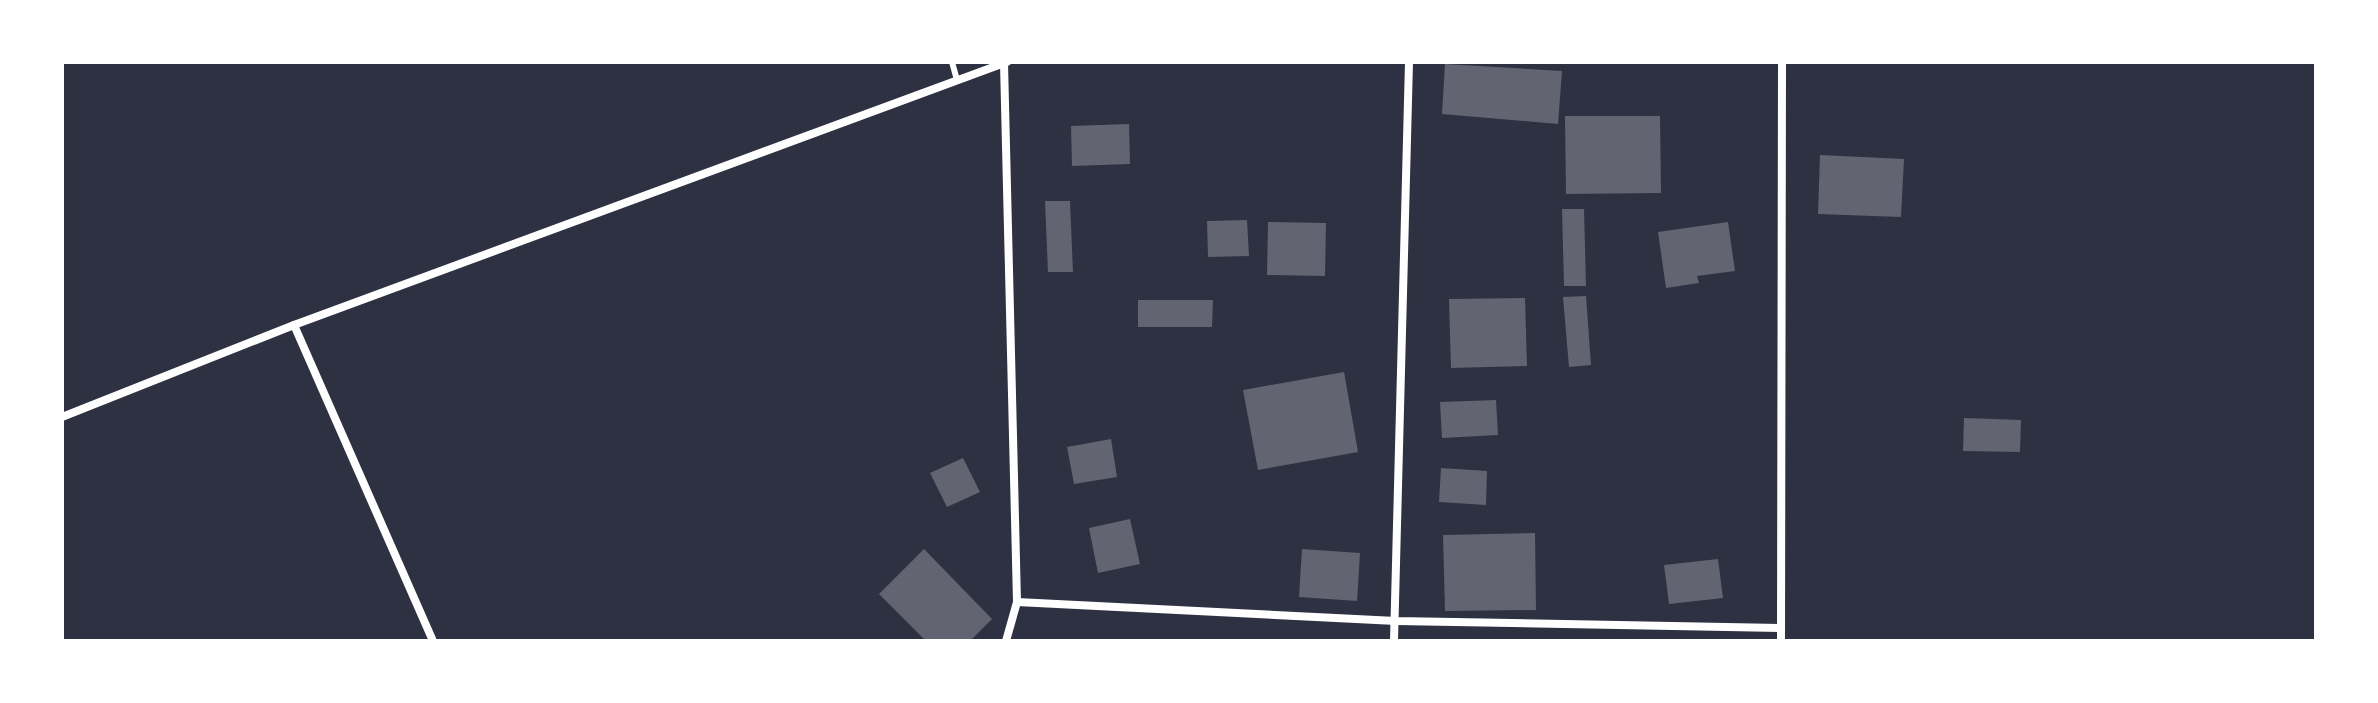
<svg xmlns="http://www.w3.org/2000/svg" width="2378" height="703" viewBox="0 0 2378 703" font-family="'Archivo Narrow',sans-serif">
<style>
.building{fill:#626471}
.lines{fill:none;stroke-linecap:round;stroke-linejoin:round}
.service{stroke:#fff;stroke-width:6}
.minor{stroke:#fff;stroke-width:8}
</style>
<rect width="100%" height="100%" fill="#2d3142"/>
<g class="building">
<polygon points="1445,64 1562,71 1558,124 1442,114"/>
<polygon points="1565,116 1660,116 1661,193 1566,194"/>
<polygon points="1129,124 1130,164 1072,166 1071,126"/>
<polygon points="1820,155 1904,159 1901,217 1818,214"/>
<polygon points="1045,201 1070,201 1073,272 1048,272"/>
<polygon points="1562,209 1584,209 1586,286 1564,286"/>
<polygon points="1247,220 1249,256 1208,257 1207,221"/>
<polygon points="1268,222 1326,223 1325,276 1267,275"/>
<polygon points="1728,222 1735,271 1697,276 1699,283 1666,288 1658,232"/>
<polygon points="1586,296 1591,365 1569,367 1563,297"/>
<polygon points="1525,298 1527,366 1451,368 1449,299"/>
<polygon points="1138,300 1213,300 1212,327 1138,327"/>
<polygon points="1344,372 1358,452 1258,470 1243,390"/>
<polygon points="1496,400 1498,435 1442,438 1440,402"/>
<polygon points="1964,418 2021,420 2020,452 1963,451"/>
<polygon points="1111,439 1117,477 1074,484 1067,447"/>
<polygon points="963,458 980,492 947,507 930,473"/>
<polygon points="1441,468 1487,471 1486,505 1439,502"/>
<polygon points="1130,519 1140,564 1098,573 1089,528"/>
<polygon points="1535,533 1536,610 1445,611 1443,535"/>
<polygon points="924,549 992,619 970,641 926,641 879,594"/>
<polygon points="1302,549 1360,553 1357,601 1299,597"/>
<polygon points="1718,559 1723,598 1669,604 1664,565"/>
</g>
<g class="lines">
<polyline class="service" points="952,62 957,80"/>
<g class="minor">
<polyline points="1004,63 1017,602 1006,641"/>
<polyline points="294,325 433,641"/>
<polyline points="62,417 294,325 1007,62"/>
<polyline points="1017,602 1396,621 1781,628"/>
<polyline points="1394,641 1409,62"/>
<polyline points="1781,641 1782,62"/>
</g>
</g>
<rect width="2378" height="703" fill="none" stroke="#ffffff" stroke-width="128"/>
</svg>
